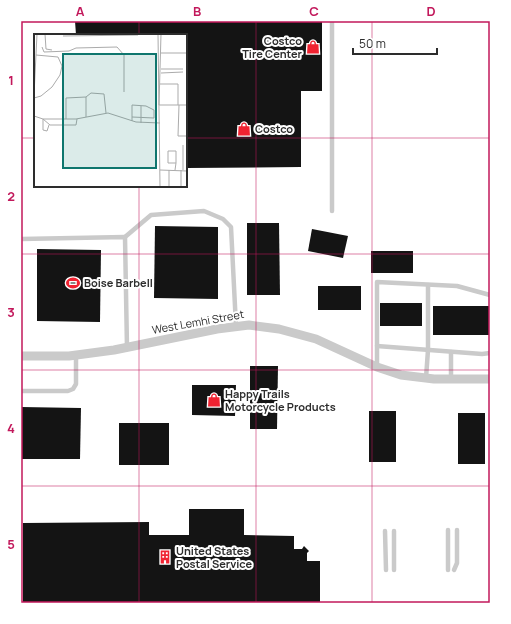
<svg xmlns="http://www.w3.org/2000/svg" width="511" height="624" viewBox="0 0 511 624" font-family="Manrope,sans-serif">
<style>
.building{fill:#141414}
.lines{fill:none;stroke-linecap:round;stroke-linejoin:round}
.lane{stroke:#cacaca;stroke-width:4.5}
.street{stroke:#cacaca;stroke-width:9}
.grid{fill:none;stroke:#c2185b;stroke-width:1;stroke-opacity:0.55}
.labels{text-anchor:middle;stroke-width:4;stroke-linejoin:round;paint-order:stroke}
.poi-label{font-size:11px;font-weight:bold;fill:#2d2d2d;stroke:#fff;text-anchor:start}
.street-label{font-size:11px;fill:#2d2d2d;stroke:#fff}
.inset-road{fill:none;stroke:#ababab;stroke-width:1}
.view{fill:#0f766e;fill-opacity:0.15;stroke:#0f766e;stroke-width:2}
.inset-edge{fill:none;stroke:#2d2d2d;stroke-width:2}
.neatline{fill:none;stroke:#c2185b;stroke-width:1.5}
.grid-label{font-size:13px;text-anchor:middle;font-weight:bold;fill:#c2185b}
</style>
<rect width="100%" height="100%" fill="#fff"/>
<g class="building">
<polygon points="75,21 322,22 322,91 301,91 301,167 186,168 186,35 76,35"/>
<polygon points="247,223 279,223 280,295 247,295"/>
<polygon points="155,226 218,227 218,299 154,298"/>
<polygon points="312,229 348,236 343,258 308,251"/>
<polygon points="37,249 101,250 100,322 37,321"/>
<rect x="371" y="251" width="42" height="22"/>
<rect x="318" y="286" width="43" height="24"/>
<rect x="380" y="303" width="42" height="23"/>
<rect x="433" y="306" width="57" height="29"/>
<polygon points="250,366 278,366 277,429 250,429"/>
<polygon points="192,385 236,385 235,416 192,415"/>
<polygon points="21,407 81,408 80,459 21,459"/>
<rect x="369" y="411" width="27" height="51"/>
<rect x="458" y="413" width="27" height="51"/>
<rect x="119" y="423" width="50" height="42"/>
<polygon points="189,509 244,509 244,535 294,536 294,549 302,549 304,546 309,551 307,553 307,561 320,561 320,603 23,603 23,523 149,522 149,535 189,535"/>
</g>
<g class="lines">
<g class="lane">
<polyline points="332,211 332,21"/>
<polyline points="125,237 151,215 204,211 223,219 231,227 236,326"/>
<polyline points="21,239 125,237 127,348"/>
<polyline points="377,346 482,354 490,353"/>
<polyline points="377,367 377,282 457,286 490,295"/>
<polyline points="426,378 428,350 428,285"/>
<polyline points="451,379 451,352"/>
<polyline points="21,391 68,391 73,389 76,384 76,355"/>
<polyline points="448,530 448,570"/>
<polyline points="385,531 386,570"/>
<polyline points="394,531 394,570"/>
<polyline points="454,570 457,563 457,530"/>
</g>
<polyline class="street" points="21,356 69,356 114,350 217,329 249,325 279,329 316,339 377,367 401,375 434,379 490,379"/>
</g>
<path class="grid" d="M139,21v14M256,21v582M372,21v582M21,138h14M186,138h304M139,186v417M21,254h469M21,370h469M21,486h469"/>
<defs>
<g id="shop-bare" transform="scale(1.08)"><path d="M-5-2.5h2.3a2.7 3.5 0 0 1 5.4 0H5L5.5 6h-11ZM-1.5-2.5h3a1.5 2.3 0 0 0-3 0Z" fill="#f02231" stroke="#fff" stroke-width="2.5" paint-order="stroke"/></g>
<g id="stadium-bare" transform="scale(1.08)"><path d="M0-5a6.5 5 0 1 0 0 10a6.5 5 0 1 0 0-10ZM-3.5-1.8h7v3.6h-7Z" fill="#f02231" stroke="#fff" stroke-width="2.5" paint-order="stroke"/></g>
<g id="building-bare" transform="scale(1.08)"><path d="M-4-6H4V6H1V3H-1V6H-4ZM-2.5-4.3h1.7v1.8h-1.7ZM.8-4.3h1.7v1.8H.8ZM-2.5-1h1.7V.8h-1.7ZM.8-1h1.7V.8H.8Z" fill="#f02231" stroke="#fff" stroke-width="2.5" paint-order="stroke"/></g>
</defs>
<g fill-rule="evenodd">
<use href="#shop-bare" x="313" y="47"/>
<use href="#shop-bare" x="244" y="129"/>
<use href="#stadium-bare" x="73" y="283"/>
<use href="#shop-bare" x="214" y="400"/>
<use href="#building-bare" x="165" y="557"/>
</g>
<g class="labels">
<g class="poi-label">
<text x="302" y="45" text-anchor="end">Costco<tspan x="302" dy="13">Tire Center</tspan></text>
<text x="255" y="133">Costco</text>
<text x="84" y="287">Boise Barbell</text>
<text x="225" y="398">Happy Trails<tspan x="225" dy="13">Motorcycle Products</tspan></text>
<text x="176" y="555">United States<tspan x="176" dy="13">Postal Service</tspan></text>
</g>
<g class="street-label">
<text transform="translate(198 322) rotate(-10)" y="4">West Lemhi Street</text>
</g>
</g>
<g transform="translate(34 34)">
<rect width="153" height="153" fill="#fff"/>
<path class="inset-road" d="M11,0l1,15 6,1M124,0l2,153M29,2l75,-1M8,13l2,5 25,-1 7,-3 41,-1 7,8v37M127,19h26M127,35h22M127,39l22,-1M126,50h18v21M0,61l3,-61M52,63l5,-4 13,1 2,19M0,64l7,-2 11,-9 8,-12 2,-9 -4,-9 -22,-2M125,71h28M125,71l2,-71M145,71l-1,31h9M0,82l9,3h33l32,-6 28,9 24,1M9,85l7,6h26l1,-6M9,85v11l4,1 2,-6M32,85v-21l20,-1v20M98,87v-16l14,1 8,4v8l-22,-1M107,89v-17M126,136l27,1M141,136l1,-7v-12h-8v12h8M149,136v-25M135,153v-17M147,153v-17"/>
<path class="view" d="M29,20h93v114h-93z"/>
<rect width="153" height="153" class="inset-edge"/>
</g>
<rect width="511" height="624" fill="none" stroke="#ffffff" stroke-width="44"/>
<path d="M353 48v6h84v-6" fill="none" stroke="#2d2d2d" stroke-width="2"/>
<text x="359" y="48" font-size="12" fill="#2d2d2d" stroke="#ffffff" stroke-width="3" paint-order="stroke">50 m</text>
<rect x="22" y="22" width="467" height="580" class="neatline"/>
<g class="grid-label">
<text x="80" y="16">A</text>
<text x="197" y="16">B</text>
<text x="314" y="16">C</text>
<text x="431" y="16">D</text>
<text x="11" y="85">1</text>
<text x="11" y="201">2</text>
<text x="11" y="317">3</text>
<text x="11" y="433">4</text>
<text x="11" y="549">5</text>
</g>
</svg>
